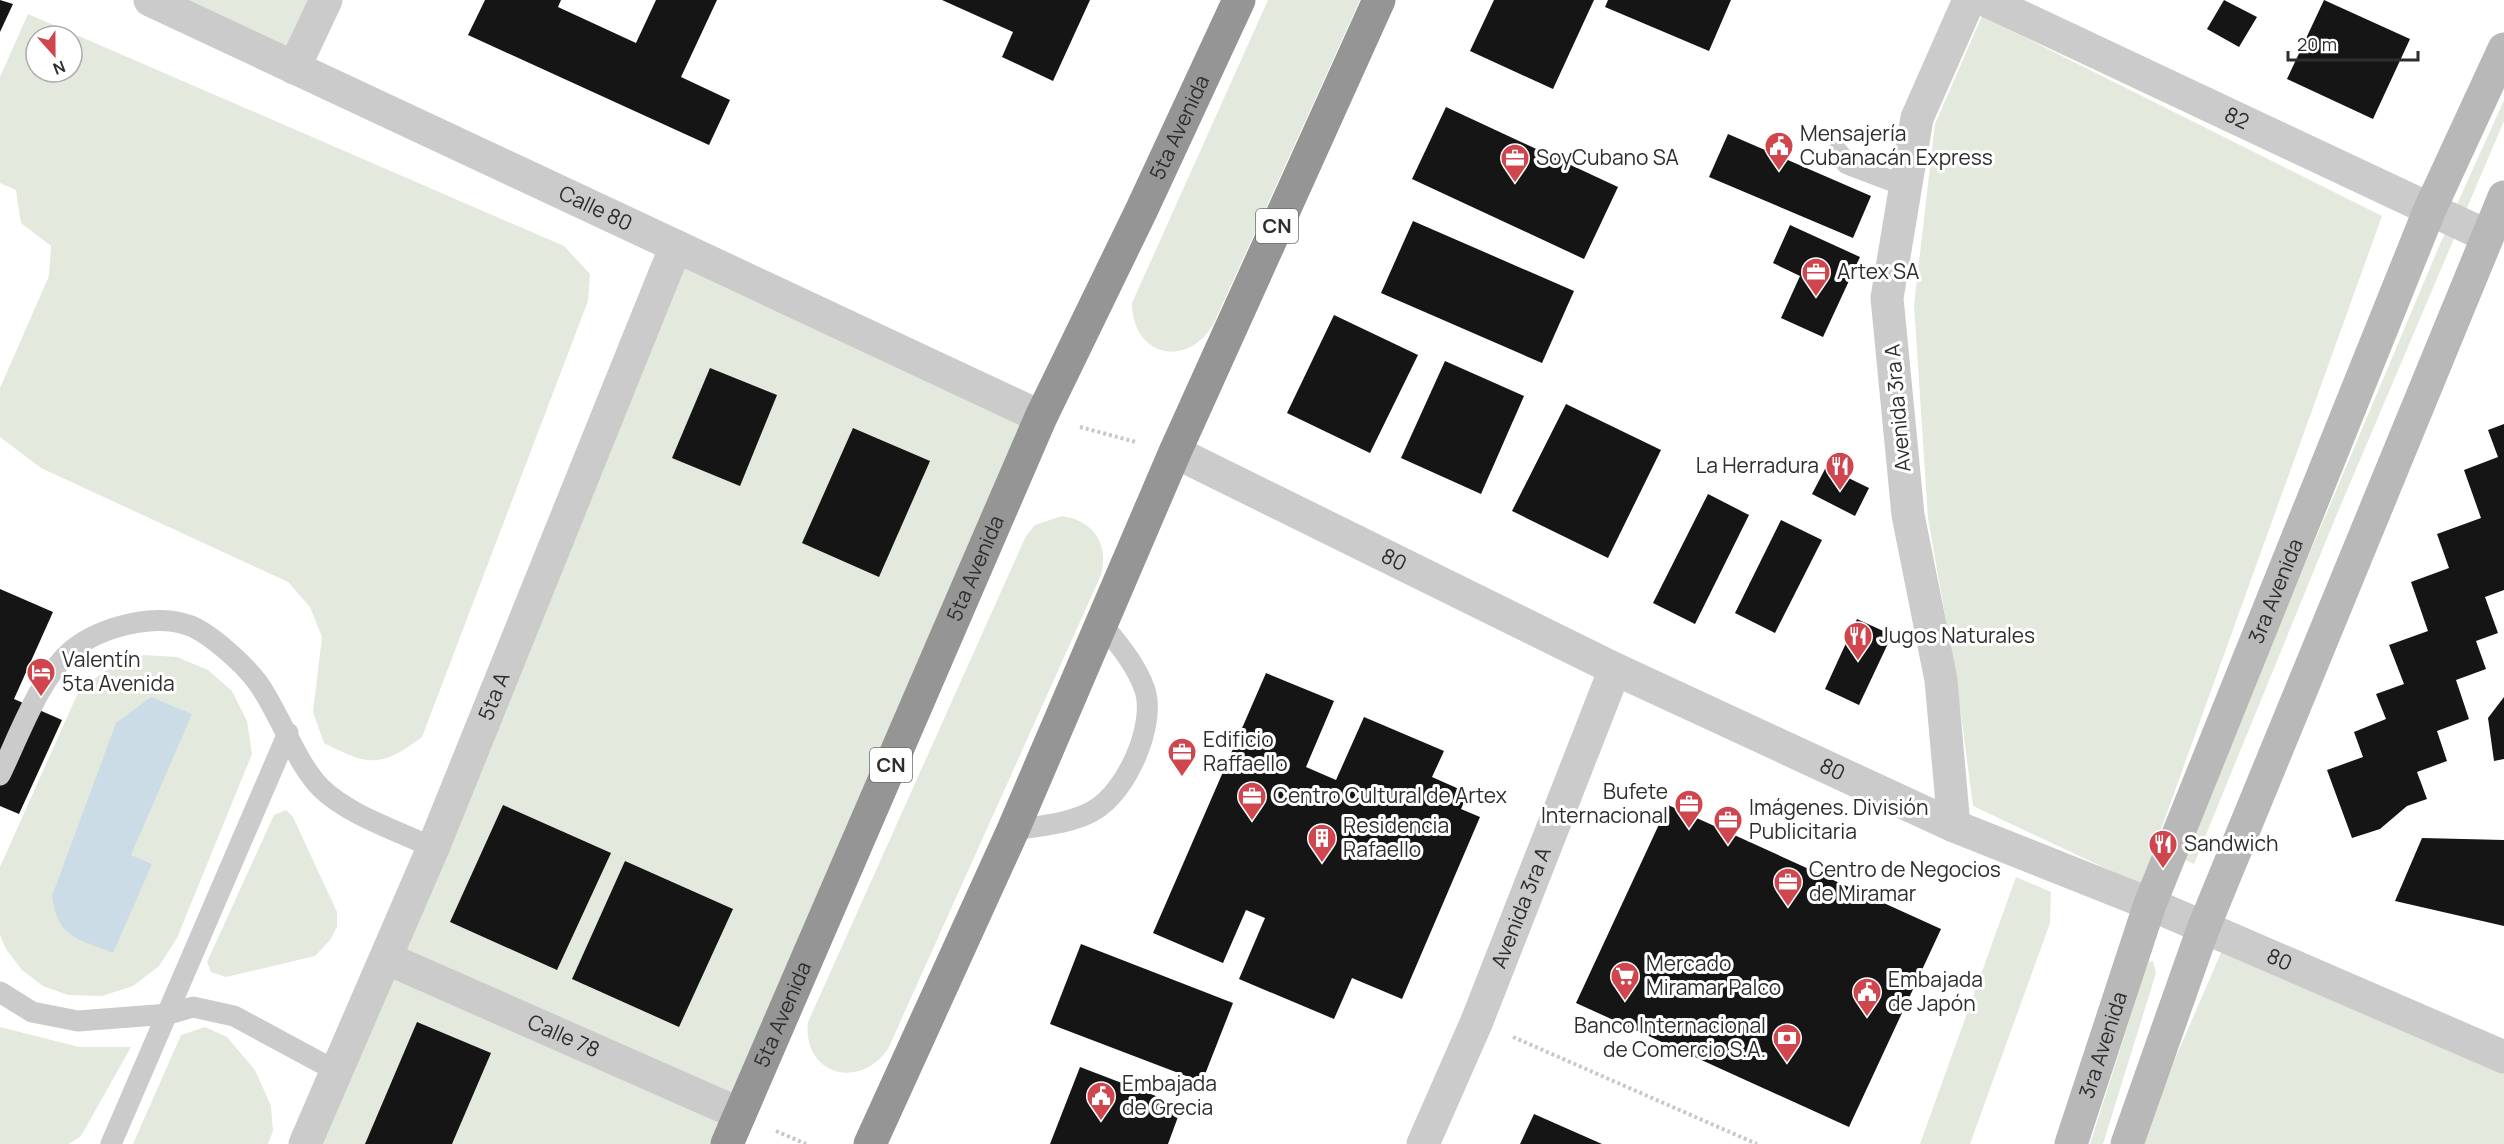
<svg xmlns="http://www.w3.org/2000/svg" width="2504" height="1144" viewBox="0 0 2504 1144" font-family="Manrope,sans-serif">
<style>
.green{fill:#e4e9dd;fill-rule:evenodd}
.water{fill:#ccdce7}
.building{fill:#151515}
.lines{fill:none;stroke-linecap:round;stroke-linejoin:round}
.path{stroke:#c8c8c8;stroke-width:4;stroke-dasharray:3 3;stroke-linecap:butt}
.lane{stroke:#cbcbcb;stroke-width:21}
.street{stroke:#cbcbcb;stroke-width:33}
.secondary{stroke:#b8b8b8;stroke-width:33}
.highway{stroke:#959595;stroke-width:33}
.labels{text-anchor:middle;stroke-width:6;stroke-linejoin:round;paint-order:stroke}
.shield{fill:#fff;stroke:#6d6d6d;stroke-width:1.5}
.shield-label{font-size:20px;font-weight:bold;fill:#2e2e2e}
.street-label{font-size:21px;fill:#2e2e2e;stroke:#fff}
.poi-label{font-size:21px;fill:#2e2e2e;stroke:#fff;text-anchor:start}
</style>
<rect width="100%" height="100%" fill="#fff"/>
<g class="green">
<polygon points="150,0 326,0 294,68"/>
<path d="M1268,0h92l-147,325c-28,45 -81,30 -81,-22z"/>
<path d="M28,14l536,232 26,28 -2,27 -166,436c-41,31 -54,29 -98,6l-11,-31 9,-75 -12,-30 -22,-25 -247,-114 -41,-31v-49l49,-112 2,-30 -30,-23 -5,-33 -16,-7v-106zM36,36h36v36h-36z"/>
<polygon points="1982,16 2382,216 2141,885 1973,806 1957,684 1928,518 1914,305 1935,124"/>
<polygon points="2504,100 2504,121 2337,514 2194,864 2181,858 2454,211"/>
<polygon points="676,246 1041,417 727,1144 305,1144"/>
<path d="M1062,516c32,5 47,28 39,59l-213,474c-29,42 -86,25 -80,-27l218,-486 9,-11z"/>
<path d="M144,655l33,2 31,13 24,21 15,30 5,33 -75,184 -18,28 -26,20 -31,10 -34,-1 -25,-9 -21,-16 -16,-21 -6,-14v-68l77,-172c20,-21 38,-32 67,-40z"/>
<polygon points="286,810 293,817 337,912 337,927 330,940 315,956 226,977 211,972 207,962 274,815"/>
<polygon points="2016,877 2051,892 2050,923 1970,1144 1920,1144"/>
<polygon points="2227,939 2504,1063 2504,1144 2138,1144"/>
<polygon points="2153,961 2156,973 2103,1144 2090,1144 2148,962"/>
<polygon points="0,1027 79,1047 131,1047 81,1136 69,1144 0,1144"/>
<polygon points="205,1027 227,1037 255,1070 271,1106 273,1131 268,1144 133,1144 181,1035"/>
</g>
<path class="water" d="M151,697l41,17 -61,141 21,9 -39,89c-36,-15 -55,-14 -61,-57l64,-173z"/>
<g class="building">
<polygon points="0,0 13,4 0,32"/>
<polygon points="485,0 561,0 558,7 636,43 656,0 717,0 681,77 730,100 709,145 468,35"/>
<polygon points="942,0 1090,0 1053,81 1002,57 1013,32"/>
<polygon points="1494,0 1594,0 1553,89 1470,51"/>
<polygon points="1608,0 1731,0 1709,51 1605,7"/>
<polygon points="2224,0 2257,17 2239,47 2207,29"/>
<polygon points="2324,0 2410,39 2373,119 2287,79"/>
<polygon points="1446,107 1618,187 1584,259 1412,179"/>
<polygon points="1728,134 1871,196 1853,238 1709,177"/>
<polygon points="1413,221 1574,291 1542,363 1381,293"/>
<polygon points="1790,225 1860,257 1823,337 1781,318 1800,276 1773,263"/>
<polygon points="1334,315 1418,355 1370,453 1287,413"/>
<polygon points="1445,361 1524,396 1481,494 1401,458"/>
<polygon points="710,368 777,395 740,486 672,458"/>
<polygon points="1566,404 1661,450 1608,558 1512,511"/>
<polygon points="2504,424 2504,590 2485,597 2498,633 2476,641 2486,669 2456,680 2469,719 2437,731 2447,761 2417,772 2427,799 2407,806 2380,829 2352,838 2327,770 2363,757 2354,732 2386,719 2376,694 2404,684 2389,645 2428,631 2411,582 2449,568 2437,534 2481,518 2464,470 2498,457 2488,430"/>
<polygon points="853,428 930,461 879,577 802,543"/>
<polygon points="1826,467 1869,488 1855,516 1812,494"/>
<polygon points="1708,494 1749,515 1695,624 1653,603"/>
<polygon points="1781,520 1822,540 1775,633 1735,613"/>
<polygon points="0,589 53,612 14,699 62,720 19,814 0,806"/>
<polygon points="1857,619 1892,635 1859,705 1825,689"/>
<polygon points="1266,673 1334,701 1306,767 1336,780 1364,717 1444,751 1432,777 1468,793 1461,809 1480,817 1402,999 1352,978 1334,1019 1239,979 1265,918 1246,910 1223,963 1153,933"/>
<polygon points="2504,697 2504,759 2494,761 2488,718"/>
<polygon points="503,805 611,853 557,970 450,922"/>
<polygon points="1668,805 1941,929 1849,1127 1576,1003"/>
<polygon points="2422,838 2504,840 2504,926 2395,901"/>
<polygon points="625,861 733,909 679,1027 572,979"/>
<polygon points="1081,944 1233,1003 1202,1082 1050,1024"/>
<polygon points="417,1022 491,1053 452,1144 365,1144"/>
<polygon points="1080,1067 1182,1106 1168,1144 1050,1144"/>
<polygon points="1534,1114 1602,1144 1520,1144"/>
</g>
<g class="lines">
<g class="path">
<polyline points="1080,427 1136,442"/>
<polyline points="1513,1037 1757,1144"/>
<polyline points="776,1131 806,1144"/>
</g>
<g class="lane">
<polyline points="1838,152 1847,164 1905,186"/>
<path d="M0,775c19,-39 39,-97 72,-125 28,-23 82,-37 116,-25 21,7 57,40 70,58 22,31 38,80 63,105 27,27 78,43 112,60"/>
<path d="M1013,830c25,-4 57,-6 80,-19 33,-18 63,-85 52,-121 -9,-26 -26,-45 -43,-66"/>
<polyline points="0,992 32,1012 78,1021 169,1014 193,1007 234,1016 336,1071"/>
<polyline points="111,1144 288,733"/>
</g>
<g class="street">
<path id="s1" d="M150,0l891,417"/>
<path id="s2" d="M1985,0l502,236"/>
<polyline points="294,68 326,0"/>
<path id="s3" d="M1175,452l440,217 339,157 196,78 354,153"/>
<polyline points="1954,826 1941,680 1908,515 1887,298 1917,118 1969,0"/>
<path id="s4" d="M386,958l354,156"/>
<path id="s5" d="M305,1144l128,-296 243,-602"/>
<path id="s6" d="M1423,1144l54,-123 138,-352"/>
</g>
<g class="secondary">
<path id="s7" d="M2071,1144l79,-240 280,-695 74,-160"/>
<polyline points="2127,1144 2203,929 2504,197"/>
</g>
<g class="highway">
<path id="s8" d="M727,1144l314,-727 101,-208 97,-209"/>
<polyline points="870,1144 1013,830 1175,452 1379,0"/>
</g>
</g>
<defs>
<g id="civic-pin" transform="scale(1.5)"><path d="M0 17L-7.5 6A9.5 9.5 0 1 1 7.5 6Z" fill="#cf464e" stroke="#fff"/><path d="M-.6-6.5H3V-4.5H.6V-3L4-1V1h2V6H-6V1h2V-1L-.6-3ZM-1.2 2.5V6h2.4V2.5Z" fill="#fff"/></g>
<g id="office-pin" transform="scale(1.5)"><path d="M0 17L-7.5 6A9.5 9.5 0 1 1 7.5 6Z" fill="#cf464e" stroke="#fff"/><path d="M-6-3h4V-5.5h4V-3h4V5H-6ZM-1-4.5V-3h2v-1.5ZM-6 0V1H6V0Z" fill="#fff"/></g>
<g id="restaurant-pin" transform="scale(1.5)"><path d="M0 17L-7.5 6A9.5 9.5 0 1 1 7.5 6Z" fill="#cf464e" stroke="#fff"/><path d="M-5-6h1v4h1v-4h1v4h1v-4h1v5L-1.5 .5V6h-2V.5L-5-1ZM5-6V6H3V1.5H1.5Q1.5-4 5-6Z" fill="#fff"/></g>
<g id="hotel-pin" transform="scale(1.5)"><path d="M0 17L-7.5 6A9.5 9.5 0 1 1 7.5 6Z" fill="#cf464e" stroke="#fff"/><path d="M-6-4.5h1.5V1H6V5H4.5V3h-9V5H-6ZM-4 0a1.8 1.8 0 1 1 3.6 0ZM.5 0V-2.5h3Q6-2.5 6 0Z" fill="#fff"/></g>
<g id="building-pin" transform="scale(1.5)"><path d="M0 17L-7.5 6A9.5 9.5 0 1 1 7.5 6Z" fill="#cf464e" stroke="#fff"/><path d="M-4-6H4V6H1V3H-1V6H-4ZM-2.5-4.3h1.7v1.8h-1.7ZM.8-4.3h1.7v1.8H.8ZM-2.5-1h1.7V.8h-1.7ZM.8-1h1.7V.8H.8Z" fill="#fff"/></g>
<g id="supermarket-pin" transform="scale(1.5)"><path d="M0 17L-7.5 6A9.5 9.5 0 1 1 7.5 6Z" fill="#cf464e" stroke="#fff"/><path d="M-6-5.5h2.5l.6 2H6L4.5 2H-2.5L-4.4-4H-6ZM-1.5 3.2a1.3 1.3 0 1 0 .1 0ZM3 3.2a1.3 1.3 0 1 0 .1 0Z" fill="#fff"/></g>
<g id="bank-pin" transform="scale(1.5)"><path d="M0 17L-7.5 6A9.5 9.5 0 1 1 7.5 6Z" fill="#cf464e" stroke="#fff"/><path d="M-6-4H6V4H-6ZM0-2.3a2.3 2.3 0 1 0 0 4.6a2.3 2.3 0 1 0 0-4.6Z" fill="#fff"/></g>
</defs>
<g fill-rule="evenodd">
<use href="#civic-pin" x="1779" y="146"/>
<use href="#office-pin" x="1515" y="158"/>
<use href="#office-pin" x="1816" y="272"/>
<use href="#restaurant-pin" x="1840" y="466"/>
<use href="#restaurant-pin" x="1858" y="636"/>
<use href="#hotel-pin" x="41" y="672"/>
<use href="#office-pin" x="1182" y="752"/>
<use href="#office-pin" x="1252" y="796"/>
<use href="#office-pin" x="1689" y="804"/>
<use href="#office-pin" x="1728" y="820"/>
<use href="#building-pin" x="1322" y="838"/>
<use href="#restaurant-pin" x="2163" y="844"/>
<use href="#office-pin" x="1788" y="882"/>
<use href="#supermarket-pin" x="1625" y="976"/>
<use href="#civic-pin" x="1867" y="992"/>
<use href="#bank-pin" x="1787" y="1038"/>
<use href="#civic-pin" x="1101" y="1096"/>
</g>
<g class="labels">
<g class="shield">
<rect x="1256" y="209" width="42" height="34" rx="4.5"/>
<rect x="870" y="748" width="42" height="34" rx="4.5"/>
</g>
<g class="shield-label">
<text x="1277" y="233">CN</text>
<text x="891" y="772">CN</text>
</g>
<g class="street-label">
<text dy="7" stroke="none"><textPath href="#s2" startOffset="278">82</textPath></text>
<text dy="7" stroke="none"><textPath href="#s8" startOffset="1113">5ta Avenida</textPath></text>
<text dy="7" stroke="none"><textPath href="#s1" startOffset="492">Calle 80</textPath></text>
<text transform="translate(1898 408) rotate(-95)" y="7">Avenida 3ra A</text>
<text dy="7" stroke="none"><textPath href="#s3" startOffset="244">80</textPath></text>
<text dy="7" stroke="none"><textPath href="#s8" startOffset="627">5ta Avenida</textPath></text>
<text dy="7" stroke="none"><textPath href="#s7" startOffset="590">3ra Avenida</textPath></text>
<text dy="7" stroke="none"><textPath href="#s5" startOffset="486">5ta A</textPath></text>
<text dy="7" stroke="none"><textPath href="#s3" startOffset="730">80</textPath></text>
<text dy="7" stroke="none"><textPath href="#s6" startOffset="256">Avenida 3ra A</textPath></text>
<text dy="7" stroke="none"><textPath href="#s3" startOffset="1216">80</textPath></text>
<text dy="7" stroke="none"><textPath href="#s8" startOffset="141">5ta Avenida</textPath></text>
<text dy="7" stroke="none"><textPath href="#s4" startOffset="194">Calle 78</textPath></text>
<text dy="7" stroke="none"><textPath href="#s7" startOffset="104">3ra Avenida</textPath></text>
</g>
<g class="poi-label">
<text x="1800" y="141">Mensajería<tspan x="1800" dy="24">Cubanacán Express</tspan></text>
<text x="1536" y="165">SoyCubano SA</text>
<text x="1837" y="279">Artex SA</text>
<text x="1819" y="473" text-anchor="end">La Herradura</text>
<text x="1879" y="643">Jugos Naturales</text>
<text x="62" y="667">Valentín<tspan x="62" dy="24">5ta Avenida</tspan></text>
<text x="1203" y="747">Edificio<tspan x="1203" dy="24">Raffaello</tspan></text>
<text x="1668" y="799" text-anchor="end">Bufete<tspan x="1668" dy="24">Internacional</tspan></text>
<text x="1273" y="803">Centro Cultural de Artex</text>
<text x="1749" y="815">Imágenes. División<tspan x="1749" dy="24">Publicitaria</tspan></text>
<text x="1343" y="833">Residencia<tspan x="1343" dy="24">Rafaello</tspan></text>
<text x="2184" y="851">Sandwich</text>
<text x="1809" y="877">Centro de Negocios<tspan x="1809" dy="24">de Miramar</tspan></text>
<text x="1646" y="971">Mercado<tspan x="1646" dy="24">Miramar Palco</tspan></text>
<text x="1888" y="987">Embajada<tspan x="1888" dy="24">de Japón</tspan></text>
<text x="1766" y="1033" text-anchor="end">Banco Internacional<tspan x="1766" dy="24">de Comercio S.A.</tspan></text>
<text x="1122" y="1091">Embajada<tspan x="1122" dy="24">de Grecia</tspan></text>
</g>
</g>
<g transform="translate(54 54) rotate(159)"><circle r="28" fill="#ffffff" stroke="#ababab" stroke-width="1.5"/>
<path d="M0-4.5L10 22L0 15L-10 22Z" fill="#cf464e"/>
<text y="-9" font-size="16" font-weight="bold" text-anchor="middle" fill="#2e2e2e">N</text>
</g>
<path d="M2288 51v9h130v-9" fill="none" stroke="#2e2e2e" stroke-width="3"/>
<text x="2297" y="51" font-size="18" fill="#2e2e2e" stroke="#ffffff" stroke-width="4.5" paint-order="stroke">20 m</text>
</svg>
